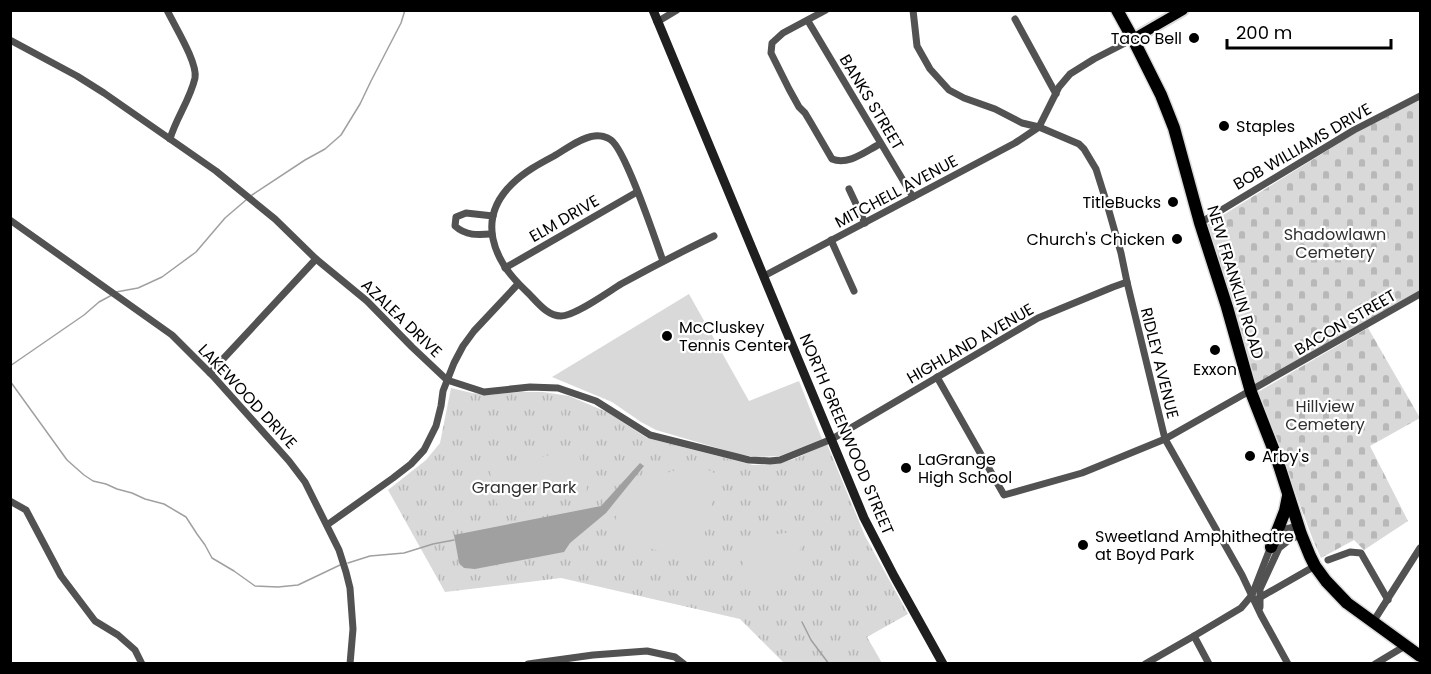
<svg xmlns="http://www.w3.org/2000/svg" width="1431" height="674" viewBox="0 0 1431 674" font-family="Poppins,sans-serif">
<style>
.cemetery{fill:url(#cemetery-stones)}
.park{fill:url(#park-tufts)}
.pitch{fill:#d9d9d9}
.water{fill:#a0a0a0}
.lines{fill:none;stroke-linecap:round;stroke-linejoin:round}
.stream{stroke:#a0a0a0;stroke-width:1.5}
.primary-casing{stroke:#dbdbdb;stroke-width:14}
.highway-casing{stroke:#dbdbdb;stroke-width:15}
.street{stroke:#525252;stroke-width:7}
.secondary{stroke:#1f1f1f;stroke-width:9}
.primary{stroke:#000;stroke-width:10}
.highway{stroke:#000;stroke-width:12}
.poi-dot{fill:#000;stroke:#fff;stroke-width:2}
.labels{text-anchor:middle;stroke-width:4.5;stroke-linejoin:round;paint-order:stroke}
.poi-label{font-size:16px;fill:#000;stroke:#fff;text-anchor:start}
.street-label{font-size:16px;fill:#000;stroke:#fff}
.park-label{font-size:16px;fill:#303030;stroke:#fff}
</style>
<defs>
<pattern id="cemetery-stones" width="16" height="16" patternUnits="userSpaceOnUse" patternTransform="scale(1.5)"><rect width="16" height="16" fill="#d9d9d9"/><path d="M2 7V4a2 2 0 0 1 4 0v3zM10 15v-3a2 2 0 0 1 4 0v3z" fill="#b8b8b8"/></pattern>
<pattern id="park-tufts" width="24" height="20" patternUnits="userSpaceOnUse" patternTransform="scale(1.5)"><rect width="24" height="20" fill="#d9d9d9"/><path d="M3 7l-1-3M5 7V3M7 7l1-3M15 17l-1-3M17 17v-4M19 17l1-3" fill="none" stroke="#b8b8b8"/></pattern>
</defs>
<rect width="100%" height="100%" fill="#fff"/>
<g class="cemetery">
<polygon points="1420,100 1420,291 1255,385 1207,225 1362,129"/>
<polygon points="1368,328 1420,418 1370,446 1408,521 1364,550 1354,540 1321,558 1313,540 1258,392"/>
</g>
<polygon class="park" points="451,388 472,393 488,395 519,392 543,392 569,396 607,412 647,438 753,465 776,464 794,459 827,444 865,536 908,614 867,637 882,663 785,664 740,619 561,578 445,592 388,490 426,460 440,443"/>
<g class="pitch">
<polygon points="689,294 749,401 799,381 822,439 780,456 756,457 738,454 656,430 641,422 612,402 552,377"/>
<polygon points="560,405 563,424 552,426 548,408"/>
<polygon points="578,449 587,490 498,507 489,468"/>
<path d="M684,468l27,3 7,5 -19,81 -6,3 -85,-23c16,-42 32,-58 76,-69z"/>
<path d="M785,533l18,3 -11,48 -6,4 -47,-13c8,-26 16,-39 46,-42z"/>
</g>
<polygon class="water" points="640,463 644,466 606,513 570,543 564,552 475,569 464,568 459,563 454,535 601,506"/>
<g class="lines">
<g class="stream">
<polyline points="252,195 305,160 325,149 341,135 360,104 371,81 401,23 405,10"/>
<polyline points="116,292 138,288 162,277 196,252 225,218 246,200"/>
<polyline points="10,366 84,315 99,302 112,295"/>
<polyline points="10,381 67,460 84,475 93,481 106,484 117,489 132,493 145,499 164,504 186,517 197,534 205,545 212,558 234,571 255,586 278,587 298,585 340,565"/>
<polyline points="348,563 370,556 404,553 433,544 454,540"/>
<polyline points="802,622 811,640 829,664"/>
</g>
<g class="primary-casing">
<polyline id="primary" points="1133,39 1183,10"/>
</g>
<g class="highway-casing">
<g id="highway">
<polyline points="1117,10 1133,39 1161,95 1174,128 1200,223 1227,307 1251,392 1276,456 1301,534 1310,556 1315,566 1326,581 1347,603 1420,656"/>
<polyline points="1271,547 1285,511 1288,496"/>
</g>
</g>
<g class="street">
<path d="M167,10c7,15 31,53 28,68 -5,22 -19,40 -25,61"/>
<path d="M826,10l-43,23 -11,10 -1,10 18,36 10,18 6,6 6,10 21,36c16,7 34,-8 48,-15"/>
<polyline points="913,10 917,46 930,69 949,90 964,98 995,109 1022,123 1039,127 1079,144 1084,149 1096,169 1107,204 1121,253 1127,282 1165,439 1242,575 1261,615 1288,664"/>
<polyline points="1015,19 1056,94"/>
<polyline points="808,21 913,197"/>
<polyline points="657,22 677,10"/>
<polyline points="10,40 77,76 104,93 216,171 275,219 316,259 367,301 412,347 447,380 484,392 530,387 558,388 596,401 650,435 749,460 770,461 780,460 832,439 1038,318 1113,287 1127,282"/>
<polyline points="849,189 865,223"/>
<polyline points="10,220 172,335 213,376 289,461 305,482 339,550 346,572 350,588 353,629 350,664"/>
<polyline points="1200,223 1354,130 1420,96"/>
<path d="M492,234c-14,1 -26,2 -37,-8l1,-9 10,-4 27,3"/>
<polyline points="831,240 854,291"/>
<path d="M663,261c-8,-22 -37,-110 -52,-121 -4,-3 -11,-5 -17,-4 -14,2 -28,13 -40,20 -15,8 -30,16 -42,28 -36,35 -19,76 13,106 11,10 21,26 36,26 14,0 47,-24 60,-32 31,-17 62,-33 93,-48"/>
<polyline points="505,268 637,192"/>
<polyline points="764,276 1015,143 1039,127 1059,87 1070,74 1094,59 1133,39"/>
<polyline points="210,373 316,259"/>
<polyline points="937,377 1004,495 1082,473 1165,439 1420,294"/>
<polyline points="10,501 26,510 61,576 95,621 118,635 135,650 142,664"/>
<polyline points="327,525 393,478 411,464 424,450 436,426 441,406 443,391 454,363 463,346 474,331 518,284"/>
<polyline points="1277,537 1286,529 1298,526"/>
<polyline points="1328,560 1350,552 1361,553 1388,600"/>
<polyline points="1259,598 1315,566"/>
<polyline points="1260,607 1260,589 1279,548 1289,540 1301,534"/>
<polyline points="1373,622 1420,548"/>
<polyline points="1194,636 1209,664"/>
<polyline points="528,664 593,655 647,651 675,657 684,664"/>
<polyline points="1145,664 1194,636 1241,608 1252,595 1271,546"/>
<polyline points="1375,664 1405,646"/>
</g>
<polyline class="secondary" points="653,10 864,518 894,576 943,664"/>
<use href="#primary" class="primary"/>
<use href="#highway" class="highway"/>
</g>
<g class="poi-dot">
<circle cx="1194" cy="38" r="6"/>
<circle cx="1224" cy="126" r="6"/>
<circle cx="1173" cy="202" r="6"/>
<circle cx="1177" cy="239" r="6"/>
<circle cx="667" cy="336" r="6"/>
<circle cx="1215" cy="350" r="6"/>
<circle cx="1250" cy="456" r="6"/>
<circle cx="906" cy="468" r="6"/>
<circle cx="1083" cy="545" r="6"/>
</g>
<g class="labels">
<g class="poi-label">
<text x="1182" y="44" text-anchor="end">Taco Bell</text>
<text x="1236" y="132">Staples</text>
<text x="1161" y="208" text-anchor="end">TitleBucks</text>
<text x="1165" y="245" text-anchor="end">Church's Chicken</text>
<text x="679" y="333">McCluskey<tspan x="679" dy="18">Tennis Center</tspan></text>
<text x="1215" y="375" text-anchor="middle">Exxon</text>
<text x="1262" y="462">Arby's</text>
<text x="918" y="465">LaGrange<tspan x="918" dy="18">High School</tspan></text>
<text x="1095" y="542">Sweetland Amphitheatre<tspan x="1095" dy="18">at Boyd Park</tspan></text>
</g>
<g class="street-label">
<text transform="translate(872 102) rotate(59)" y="6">BANKS STREET</text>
<text transform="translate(1302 146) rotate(-30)" y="6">BOB WILLIAMS DRIVE</text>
<text transform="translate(896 191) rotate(-28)" y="6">MITCHELL AVENUE</text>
<text transform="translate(564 218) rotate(-30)" y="6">ELM DRIVE</text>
<text transform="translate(1236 282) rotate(73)" y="6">NEW FRANKLIN ROAD</text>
<text transform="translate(402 318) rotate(44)" y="6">AZALEA DRIVE</text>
<text transform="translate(1345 322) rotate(-30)" y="6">BACON STREET</text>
<text transform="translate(970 343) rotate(-30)" y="6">HIGHLAND AVENUE</text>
<text transform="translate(1160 363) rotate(76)" y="6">RIDLEY AVENUE</text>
<text transform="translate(248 396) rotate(47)" y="6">LAKEWOOD DRIVE</text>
<text transform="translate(847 434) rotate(67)" y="6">NORTH GREENWOOD STREET</text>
</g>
<g class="park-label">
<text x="1335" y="240">Shadowlawn<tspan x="1335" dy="18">Cemetery</tspan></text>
<text x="1325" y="412">Hillview<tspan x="1325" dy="18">Cemetery</tspan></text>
<text x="524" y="493">Granger Park</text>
</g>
</g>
<rect width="1431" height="674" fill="none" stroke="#000000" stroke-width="24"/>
<path d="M1227 39v9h164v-9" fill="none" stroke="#000000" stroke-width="3"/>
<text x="1236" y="39" font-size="18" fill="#000000" stroke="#ffffff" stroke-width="4.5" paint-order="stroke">200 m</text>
</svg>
